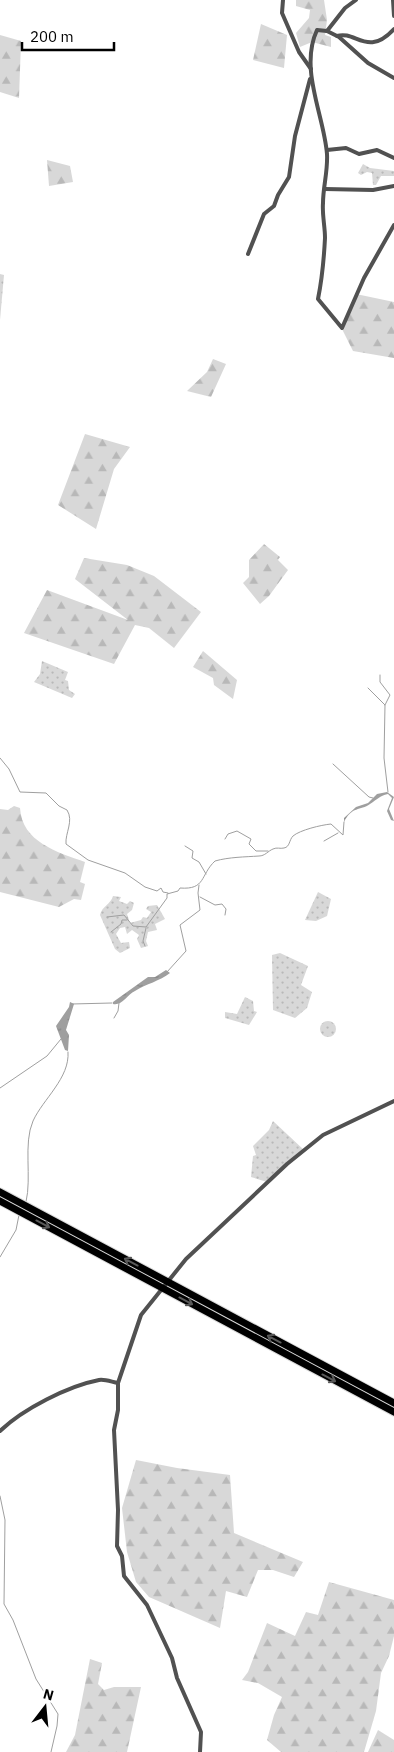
<svg xmlns="http://www.w3.org/2000/svg" width="394" height="1752" viewBox="0 0 394 1752" font-family="'IBM Plex Sans',sans-serif">
<style>
.grass{fill:url(#grass-dots)}
.forest{fill:url(#forest-firs)}
.water{fill:url(#water-ripples)}
.lines{fill:none;stroke-linecap:round;stroke-linejoin:round}
.stream{stroke:#9f9f9f;stroke-width:1}
.highway-casing{stroke:#dbdbdb;stroke-width:9}
.street{stroke:#515151;stroke-width:4}
.highway{stroke:#000;stroke-width:7}
.oneway{stroke:#595959}
</style>
<defs>
<pattern id="grass-dots" width="8" height="8" patternUnits="userSpaceOnUse" patternTransform="scale(1.25)"><rect width="8" height="8" fill="#d8d8d8"/><path d="M2 2h.1M6 6h.1" fill="none" stroke="#b8b8b8" stroke-width="1.8" stroke-linecap="round"/></pattern>
<pattern id="forest-firs" width="22" height="20" patternUnits="userSpaceOnUse" patternTransform="scale(1.25)"><rect width="22" height="20" fill="#d8d8d8"/><path d="M5 1l3.5 6h-7zM16 11l3.5 6h-7z" fill="#b8b8b8"/></pattern>
<pattern id="water-ripples" width="26" height="14" patternUnits="userSpaceOnUse" patternTransform="scale(1.25)"><rect width="26" height="14" fill="#9f9f9f"/><path d="M2 4q2-2 4 0t4 0M15 11q2-2 4 0t4 0" fill="none" stroke="#878787"/></pattern>
</defs>
<rect width="100%" height="100%" fill="#fff"/>
<g class="grass">
<polygon points="363,164 370,168 394,171 394,176 381,176 376,185 373,185 372,173 367,172 361,175 358,173"/>
<polygon points="0,274 4,275 0,320"/>
<polygon points="42,661 68,672 65,680 68,681 69,690 75,694 72,698 34,682 40,674"/>
<polygon points="318,892 331,899 327,916 316,921 305,920"/>
<path d="M113,896l8,1 -2,4 8,3 3,-3 4,2 -2,7 -5,4 3,9 11,-3 2,-3 4,1 4,-6 -5,-3 2,-3 9,-1 8,14 -10,5 2,6 -9,2 -2,9 2,5 -7,2 -4,-9 2,-4 -7,-5 -5,4 -2,-7 -5,1 -4,6 5,9 8,-1 1,6 -10,5 -5,-4 -15,-34c2,-9 11,-11 13,-19z"/>
<polygon points="280,953 308,966 301,985 312,992 307,1008 295,1018 273,1010 272,955"/>
<polygon points="245,997 253,1001 254,1011 257,1012 249,1025 225,1018 225,1012 237,1014"/>
<circle cx="328" cy="1029" r="8"/>
<polygon points="273,1121 304,1150 267,1182 251,1177 253,1156 256,1155 253,1146 269,1130"/>
</g>
<g class="forest">
<polygon points="296,0 324,0 327,20 325,35 331,37 331,47 312,42 300,47 296,33 309,18 310,10 296,6"/>
<polygon points="261,24 287,35 284,68 253,60"/>
<polygon points="0,35 21,41 19,98 0,92"/>
<polygon points="47,160 70,166 73,182 49,186"/>
<polygon points="356,294 394,302 394,358 353,351 342,329"/>
<polygon points="213,359 226,364 211,397 187,391 207,372"/>
<polygon points="85,434 130,447 114,469 96,529 58,505"/>
<polygon points="264,544 280,557 278,560 288,570 269,596 260,604 243,583 249,577 249,560"/>
<polygon points="84,558 127,565 154,576 201,612 174,648 149,628 135,625 114,664 24,633 47,590 128,620 75,579"/>
<polygon points="203,651 237,680 233,699 214,685 213,678 193,667"/>
<path d="M14,806l6,2c2,34 37,44 65,54l-5,20 5,2 -4,16 -7,-1 -15,8 -59,-15v-83l8,1z"/>
<polygon points="136,1460 177,1468 230,1475 234,1533 303,1562 294,1577 273,1570 258,1570 247,1597 226,1591 220,1628 149,1597 136,1582 127,1552 122,1508"/>
<polygon points="329,1582 394,1600 394,1636 389,1656 381,1673 376,1711 364,1752 281,1752 267,1740 274,1715 282,1697 258,1683 242,1680 248,1672 267,1623 295,1636 306,1612 318,1615"/>
<polygon points="90,1659 102,1663 98,1684 104,1690 114,1687 141,1687 127,1752 66,1752 75,1735"/>
<polygon points="378,1730 394,1740 394,1752 368,1752"/>
</g>
<g class="water">
<path d="M387,792l7,5 -5,12 5,12 -3,-1 -4,-9 5,-13 -4,-4c-9,2 -10,5 -18,10 -10,7 -18,2 -26,18v-4l12,-11 12,-4 9,-9z"/>
<path d="M166,970l4,3c-10,8 -24,11 -35,18 -8,4 -13,15 -22,13v-2l35,-25h7z"/>
<polygon points="70,1002 74,1004 66,1030 69,1035 68,1051 65,1050 56,1026 69,1007"/>
</g>
<g class="lines">
<g class="stream">
<polyline points="380,675 380,682 390,695 385,705"/>
<polyline points="368,688 385,705 384,758 388,792"/>
<path d="M0,758l9,11 11,23 26,1 13,13 8,4c7,11 -2,23 -1,34l22,16 37,13 20,14 12,4 4,-3 2,4 5,1"/>
<polyline points="333,764 369,797 373,798"/>
<polyline points="225,839 228,834 237,831 251,839 249,844 256,851 268,851"/>
<polyline points="324,841 338,833"/>
<polyline points="185,846 193,851 192,858 199,862 206,874"/>
<polyline points="200,897 215,905 222,904 226,909 225,915"/>
<path d="M107,917l17,-2 9,11 13,1 21,-29v-4l11,-3 2,-3c26,2 20,-13 35,-27 14,-4 30,-4 44,-5 6,0 9,-5 14,-7 4,-2 7,0 11,-1 6,-1 5,-8 9,-12 7,-6 28,-11 38,-12l12,11 1,-13"/>
<polyline points="111,932 121,924 122,920 127,920"/>
<polyline points="145,946 143,941 146,928"/>
<polyline points="167,972 186,951 180,925 200,910 198,893 199,885"/>
<polyline points="72,1004 112,1003"/>
<polyline points="114,1018 118,1011 119,1003"/>
<polyline points="0,1088 47,1056 61,1039"/>
<path d="M26,1202c6,-25 -3,-58 7,-81 10,-22 37,-43 35,-69"/>
<polyline points="0,1257 16,1230 19,1215"/>
<polyline points="0,1496 5,1520 4,1604 13,1620 36,1679 58,1714 57,1726 51,1752"/>
</g>
<g class="highway-casing">
<g id="highway">
<polyline points="0,1192 394,1403"/>
<polyline points="0,1201 394,1412"/>
</g>
</g>
<g class="street">
<polyline points="283,0 282,13 299,52 311,69"/>
<path d="M356,0l-11,8 -18,23 -10,-1c-18,39 7,85 10,124 1,17 -4,33 -4,49 -1,12 2,23 2,35 -1,20 -3,41 -7,61l24,29 22,-50 30,-53"/>
<polyline points="393,0 394,16"/>
<polyline points="327,31 339,37 368,63 394,78"/>
<path d="M337,36c19,-6 30,22 57,-7"/>
<polyline points="327,150 346,148 359,154 377,150 394,158"/>
<polyline points="325,189 373,190 394,186"/>
<polyline points="248,254 264,214 274,206 278,195 289,177 295,136 310,79"/>
<path d="M0,1431c23,-22 68,-45 99,-51 6,-1 13,2 19,3"/>
<polyline points="200,1752 201,1732 177,1678 172,1658 147,1605 124,1576 122,1556 117,1546 118,1510 114,1430 118,1410 118,1383 141,1315 186,1259 287,1164 323,1135 394,1101"/>
</g>
<use href="#highway" class="highway"/>
</g>
<defs><path id="oneway-shaft" d="M-6 0H5M1.5-3L5.5 0L1.5 3" fill="none" stroke-width="1.6" stroke-linecap="round" stroke-linejoin="round" transform="scale(1.25)"/></defs>
<g class="oneway">
<use href="#oneway-shaft" transform="translate(43 1224) rotate(28)"/>
<use href="#oneway-shaft" transform="translate(131 1262) rotate(-152)"/>
<use href="#oneway-shaft" transform="translate(186 1301) rotate(28)"/>
<use href="#oneway-shaft" transform="translate(274 1339) rotate(-152)"/>
<use href="#oneway-shaft" transform="translate(329 1378) rotate(28)"/>
</g>
<g transform="translate(45 1707) rotate(16)" stroke="#ffffff" stroke-width="4" paint-order="stroke">
<path d="M0-4L9 19L0 12L-9 19Z" fill="#000000"/>
<text y="-8" font-size="14" font-weight="bold" text-anchor="middle" fill="#000000">N</text>
</g>
<path d="M22 42v8h92v-8" fill="none" stroke="#000000" stroke-width="2.5"/>
<text x="30" y="42" font-size="15" fill="#000000" stroke="#ffffff" stroke-width="4" paint-order="stroke">200 m</text>
</svg>
